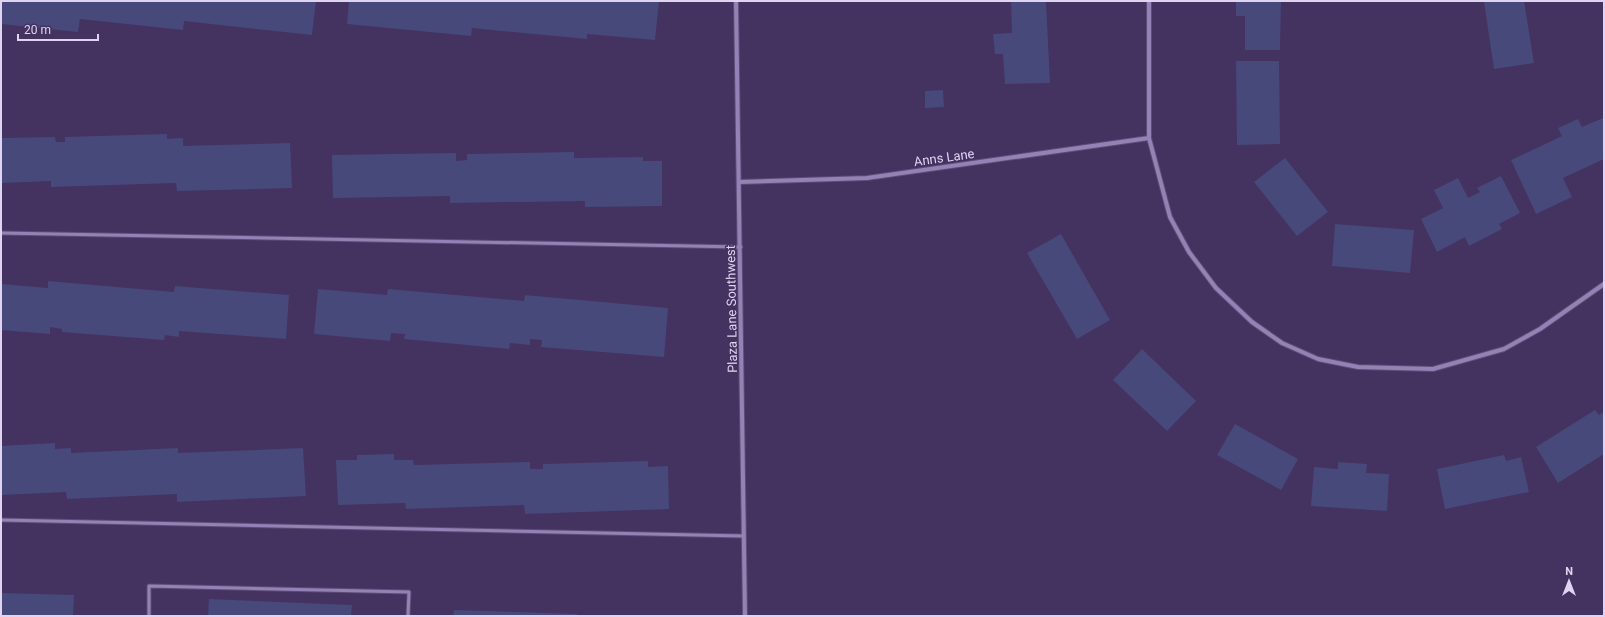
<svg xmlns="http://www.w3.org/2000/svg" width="1605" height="617" viewBox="0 0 1605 617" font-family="Roboto,sans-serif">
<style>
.building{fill:#47497a}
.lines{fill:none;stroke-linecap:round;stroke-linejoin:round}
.service-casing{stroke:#5d4d75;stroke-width:5}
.minor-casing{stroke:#5d4d75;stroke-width:6}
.service{stroke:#9481b6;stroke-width:3}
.minor{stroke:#9481b6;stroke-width:4}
.labels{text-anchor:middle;stroke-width:3;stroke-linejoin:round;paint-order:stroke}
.street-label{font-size:13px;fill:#dfd5f2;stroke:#443260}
</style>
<rect width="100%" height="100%" fill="#443260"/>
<g class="building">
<polygon points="1,1 316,1 312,35 184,21 183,30 80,19 78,32 1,24"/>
<polygon points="349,1 659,1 655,40 587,34 587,39 472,28 471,36 347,24"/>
<polygon points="1011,1 1046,1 1050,83 1005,84 1003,54 995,54 993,34 1012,33"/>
<polygon points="1236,1 1281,1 1280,50 1245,50 1245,16 1236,16"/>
<polygon points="1492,1 1524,1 1534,63 1494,69 1484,2"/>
<polygon points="1236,61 1279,61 1280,144 1237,145"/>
<polygon points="943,90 944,107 925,108 925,91"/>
<polygon points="1603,118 1604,159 1563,178 1572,197 1536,214 1511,160 1562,136 1558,128 1578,119 1582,127"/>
<polygon points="167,134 167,139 183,138 183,146 290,143 292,188 177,191 176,183 51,187 51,181 1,183 1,138 55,137 56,142 65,142 65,137"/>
<polygon points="574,152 574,158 643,157 643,161 662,161 662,206 585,207 585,201 450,203 450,196 333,198 332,155 456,153 456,161 467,160 467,154"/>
<polygon points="1285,158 1328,212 1297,236 1254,182"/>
<polygon points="1501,176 1520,213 1499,224 1502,229 1469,246 1465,237 1437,252 1421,219 1443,208 1434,190 1458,178 1468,198 1480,192 1477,188"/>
<polygon points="1335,224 1414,230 1410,273 1332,266"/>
<polygon points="1061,234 1110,320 1077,339 1027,253"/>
<polygon points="48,281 174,292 175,286 289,295 286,339 179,331 179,337 165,335 164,340 62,332 62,329 50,327 50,334 1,330 1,284 48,288"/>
<polygon points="318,289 387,295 388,289 524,301 525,295 668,308 664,357 541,347 542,340 530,339 530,345 510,343 509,349 404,339 405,334 391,333 390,341 314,334"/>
<polygon points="1142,349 1196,401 1167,431 1113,380"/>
<polygon points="1595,410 1599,415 1604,412 1604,454 1558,483 1536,447"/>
<polygon points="1235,424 1298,459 1281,490 1217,455"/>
<polygon points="55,443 55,449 71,448 71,453 178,448 178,453 303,448 306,496 177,502 177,494 67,499 66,492 1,495 1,446"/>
<polygon points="394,454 394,460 413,460 414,465 530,462 530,469 543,469 543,464 648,461 648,467 668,466 669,509 525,514 524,505 406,509 405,503 338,505 336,460 357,460 357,455"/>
<polygon points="1504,455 1506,461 1521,457 1529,492 1445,509 1437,469"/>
<polygon points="1338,462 1367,464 1366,473 1389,474 1387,511 1311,506 1314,467 1338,469"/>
<polygon points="1,593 74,595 73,616 1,616"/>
<polygon points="209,599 352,605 351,616 208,616"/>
<polygon points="454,610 577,614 577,616 453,616"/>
</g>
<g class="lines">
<g class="service-casing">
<g id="service">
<polyline points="1,233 741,247"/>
<polyline points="1,520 744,536"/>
<polyline points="149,616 149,586 409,592 408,616"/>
</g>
</g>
<g class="minor-casing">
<g id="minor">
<polyline points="736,1 745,616"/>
<polyline points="1149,1 1149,138 1170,217 1189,252 1216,288 1252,322 1282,343 1318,359 1358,367 1433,369 1504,349 1540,329 1604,284"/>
<polyline points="739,182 867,178 1149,138"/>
</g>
</g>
<use href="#service" class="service"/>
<use href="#minor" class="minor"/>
</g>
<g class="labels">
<g class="street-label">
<text transform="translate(944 157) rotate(-8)" y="5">Anns Lane</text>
<text transform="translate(731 309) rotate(-91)" y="5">Plaza Lane Southwest</text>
</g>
</g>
<rect width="1605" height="617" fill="none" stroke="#dfd5f2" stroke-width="4"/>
<g transform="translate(1569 581)" stroke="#443260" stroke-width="3" paint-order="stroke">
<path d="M0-3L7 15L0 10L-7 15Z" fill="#dfd5f2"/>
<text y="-6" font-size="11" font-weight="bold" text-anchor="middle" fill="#dfd5f2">N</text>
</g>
<path d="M18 34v6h80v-6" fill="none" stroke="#dfd5f2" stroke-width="2"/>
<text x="24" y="34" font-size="12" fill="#dfd5f2" stroke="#443260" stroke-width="3" paint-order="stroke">20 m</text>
</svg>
